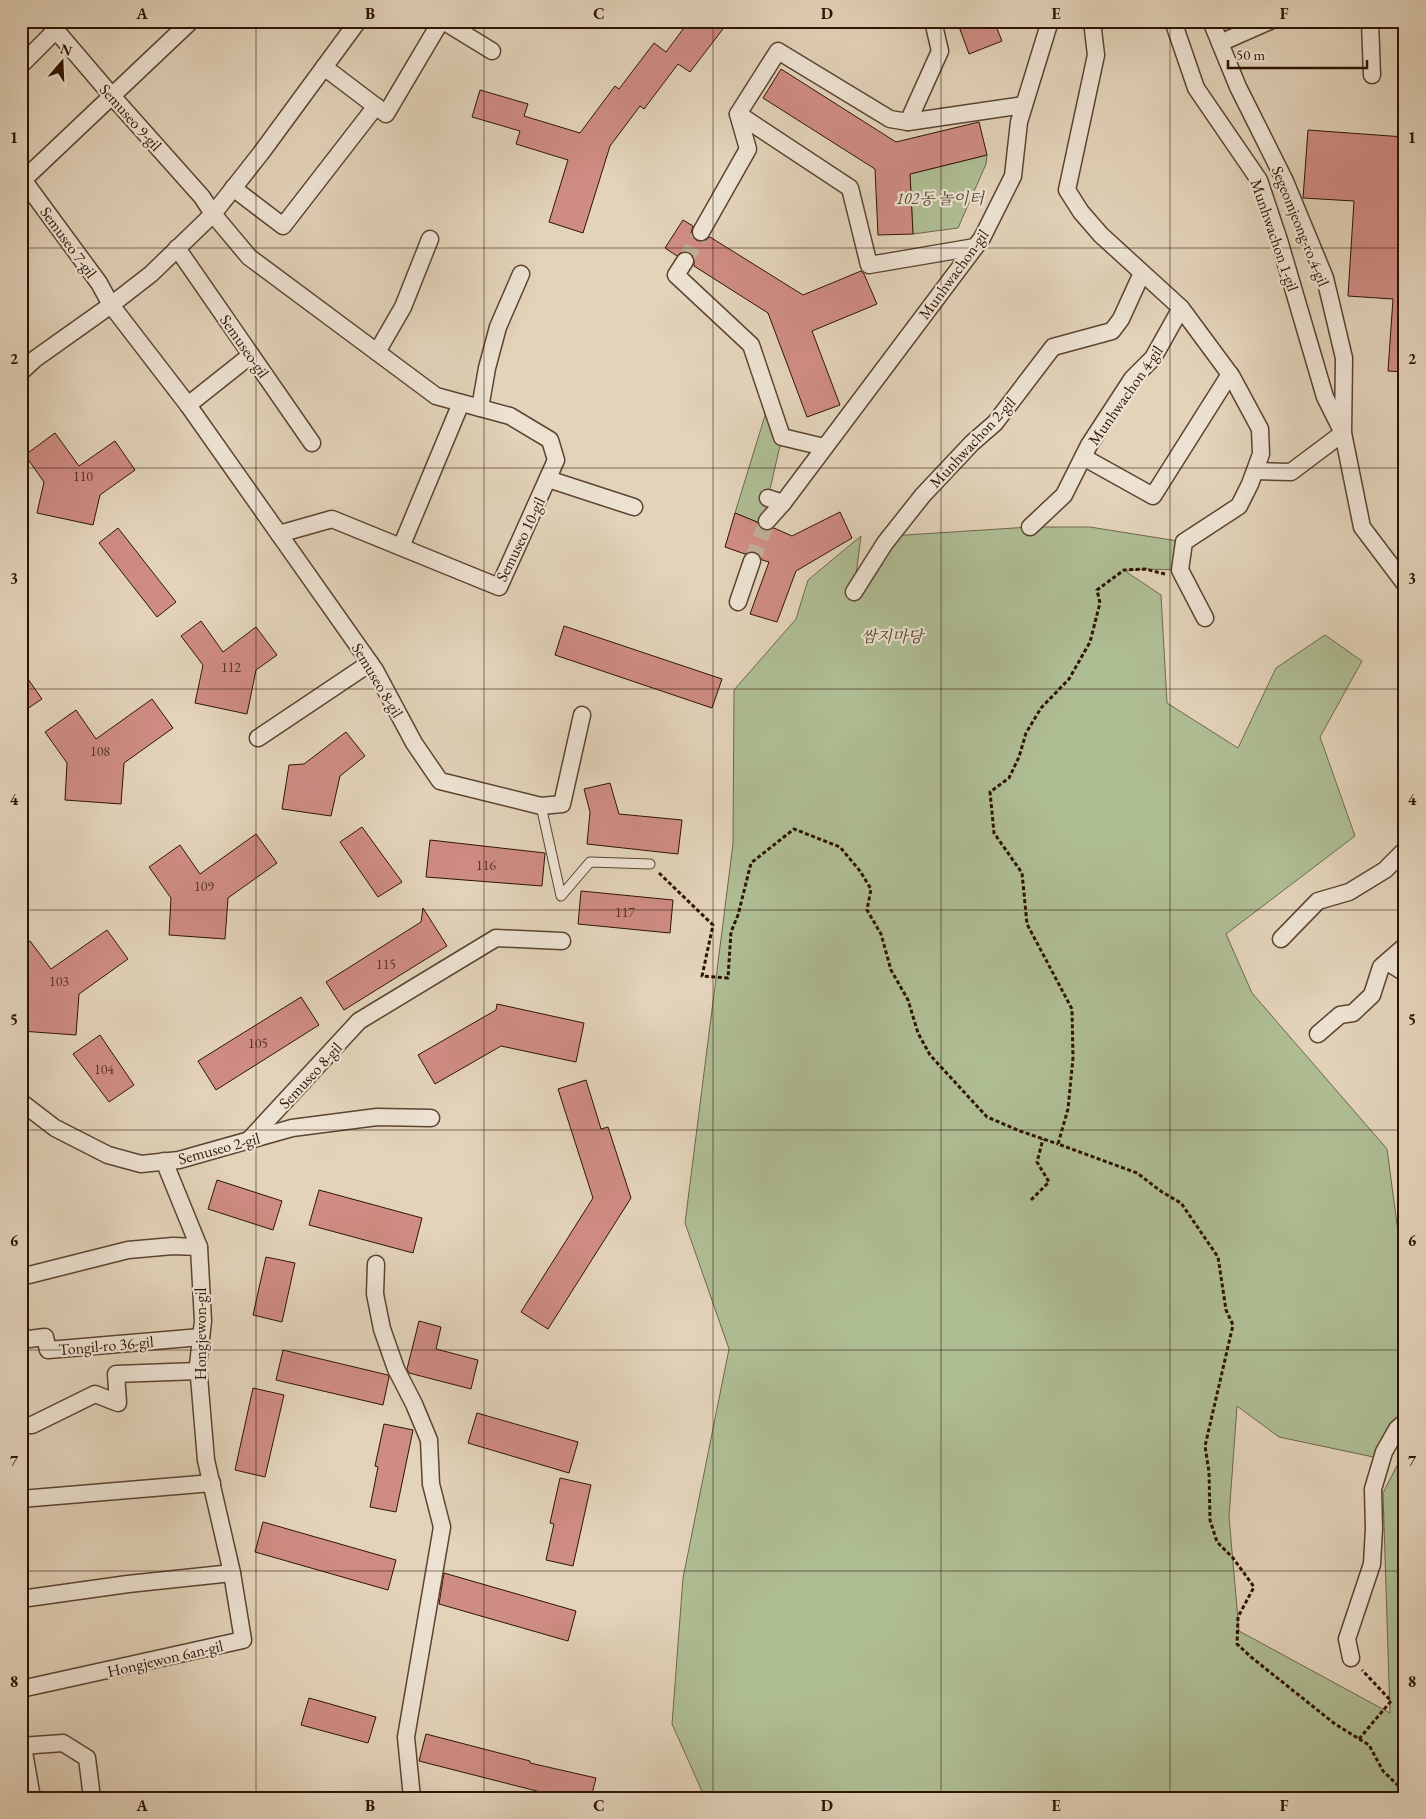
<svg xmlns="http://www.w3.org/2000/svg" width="1426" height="1819" viewBox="0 0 1426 1819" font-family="'EB Garamond','Noto Serif KR',serif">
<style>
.green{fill:#afbd93;stroke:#6e684b}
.building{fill:#cf8c83;stroke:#2e1403}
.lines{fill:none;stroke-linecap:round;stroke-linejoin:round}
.street-tunnel{stroke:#bfad95;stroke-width:16;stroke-dasharray:16 8;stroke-linecap:butt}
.lane-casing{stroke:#5b4431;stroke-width:11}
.street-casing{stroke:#5b4431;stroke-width:19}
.path{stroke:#2e1403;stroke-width:3;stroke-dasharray:4 2.5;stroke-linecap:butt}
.lane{stroke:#ede2d2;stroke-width:9}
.street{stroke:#ede2d2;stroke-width:16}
.grid{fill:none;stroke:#2e1403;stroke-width:1;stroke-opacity:0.55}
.labels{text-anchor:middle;stroke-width:4.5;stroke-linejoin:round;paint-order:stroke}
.number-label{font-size:14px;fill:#563223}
.street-label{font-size:16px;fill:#2e1403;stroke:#ede2d2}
.park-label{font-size:16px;font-style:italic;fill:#55472e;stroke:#ede2d2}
.neatline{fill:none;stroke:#2e1403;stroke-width:2}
.grid-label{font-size:16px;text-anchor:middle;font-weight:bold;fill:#2e1403}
</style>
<rect width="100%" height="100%" fill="#e3d3ba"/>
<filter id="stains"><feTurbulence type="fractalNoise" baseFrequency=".004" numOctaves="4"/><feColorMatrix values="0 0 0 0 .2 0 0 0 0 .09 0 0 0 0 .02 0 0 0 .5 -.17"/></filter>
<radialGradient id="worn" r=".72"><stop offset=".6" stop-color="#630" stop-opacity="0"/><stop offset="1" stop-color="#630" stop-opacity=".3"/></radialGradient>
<g class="green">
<polygon points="987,155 986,164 958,228 913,234 910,174"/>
<polygon points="767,409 782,437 768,498 765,525 735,513"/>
<polygon points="1030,527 1090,527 1184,542 1180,570 1145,569 1125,571 1161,595 1167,703 1238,748 1276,668 1325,635 1362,661 1320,737 1355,836 1226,934 1252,993 1387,1149 1401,1254 1405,1256 1405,1415 1378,1458 1279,1437 1237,1406 1229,1517 1239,1631 1390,1713 1383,1493 1405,1450 1405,1798 705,1798 672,1724 683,1578 729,1349 685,1223 733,844 734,690 796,619 808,580 861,536 854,590 890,536"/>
</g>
<g class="building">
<polygon points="689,21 729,21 690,72 678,64 644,109 640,106 610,146 583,233 549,222 568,160 516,144 520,131 472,117 480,90 528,104 524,116 580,133 615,86 619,89 654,43 666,52"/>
<polygon points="957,21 994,21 1002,41 969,54"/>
<polygon points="781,69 896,142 979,122 987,155 910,174 913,234 878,235 875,169 763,98"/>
<polygon points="1308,130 1404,137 1402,166 1405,166 1405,372 1388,371 1393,299 1348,296 1354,201 1303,198"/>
<polygon points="683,220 693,226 691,233 696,240 702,242 710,237 803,295 861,271 864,274 877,304 812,331 840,405 807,417 768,313 694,266 694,257 690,252 681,252 677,256 665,248"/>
<polygon points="55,433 79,466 115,441 135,470 100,495 93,525 37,513 44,482 25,455"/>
<polygon points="840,512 852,538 796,571 777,622 750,614 769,562 762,560 760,555 756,552 750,551 745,554 725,547 735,513 757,522 760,528 765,531 774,528 792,536"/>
<polygon points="118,528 176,602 157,617 99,543"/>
<polygon points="201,621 223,652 256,627 277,655 256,670 247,714 195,703 203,665 181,636"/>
<polygon points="564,626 722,679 712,708 555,655"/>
<polygon points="21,669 42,699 21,713"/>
<polygon points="152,699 173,728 124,763 121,804 65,800 67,763 45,732 76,710 96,739"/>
<polygon points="346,732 365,756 340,776 331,816 282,809 289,765 304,764"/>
<polygon points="610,783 619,814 682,820 678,854 587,844 590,812 584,789"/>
<polygon points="362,827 402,882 378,897 340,842"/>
<polygon points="256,834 277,863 228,898 225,939 169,935 171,898 149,867 180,845 200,874"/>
<polygon points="430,840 545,853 542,886 426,877"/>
<polygon points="581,891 673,900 670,933 578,924"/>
<polygon points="423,908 447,946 344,1010 326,982 421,922"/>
<polygon points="107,930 128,959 79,994 76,1035 21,1031 21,947 30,941 51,969"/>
<polygon points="301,997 319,1025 216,1090 198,1061"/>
<polygon points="497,1004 584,1023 576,1062 501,1046 435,1084 418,1055 496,1010"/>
<polygon points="100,1035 134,1085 109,1102 73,1054"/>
<polygon points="586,1080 601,1129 608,1127 631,1198 548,1329 521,1312 593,1198 558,1089"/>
<polygon points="217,1180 282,1201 273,1230 208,1209"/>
<polygon points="319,1190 422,1218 413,1253 309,1225"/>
<polygon points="266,1257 295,1263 282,1322 253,1315"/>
<polygon points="419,1321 441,1327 436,1349 478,1360 471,1389 409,1373 407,1369"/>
<polygon points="283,1350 388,1375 389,1377 383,1405 276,1380"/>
<polygon points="253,1388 284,1395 265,1477 235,1470"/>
<polygon points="477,1413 578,1442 569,1473 468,1443"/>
<polygon points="384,1424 413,1430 396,1512 370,1507 378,1467 375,1466"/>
<polygon points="560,1478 591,1485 573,1566 546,1560 554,1524 550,1523"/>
<polygon points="263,1522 396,1560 388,1590 255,1552"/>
<polygon points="444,1573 576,1611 568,1641 439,1604"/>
<polygon points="309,1698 376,1717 368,1743 301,1725"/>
<polygon points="426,1734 530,1761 530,1763 596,1778 591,1798 564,1798 419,1761"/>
</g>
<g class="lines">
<g class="street-tunnel">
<polyline points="685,261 701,232"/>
<polyline points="752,561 767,521"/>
</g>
<g class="lane-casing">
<polyline id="lane" points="541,806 561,896 590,862 650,864"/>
</g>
<g class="street-casing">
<g id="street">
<polyline points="48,21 112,96 202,197 213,214 249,257 436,396 510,416 550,440 556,460 499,587 332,519 279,534"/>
<polyline points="443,21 492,51"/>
<polyline points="933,21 940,51 908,122 1024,105"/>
<polyline points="1092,21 1096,55 1067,190 1081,212 1101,235 1181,308 1232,377 1260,429 1261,454 1250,484 1239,506 1184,542 1180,570 1205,618"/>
<polyline points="1173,21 1196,88 1259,180 1279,240 1325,397 1343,433 1291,472 1255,471"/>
<polyline points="1211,21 1238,87 1285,181 1325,278 1344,358 1343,433 1362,527 1405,584"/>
<polyline points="1370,21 1372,75"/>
<polyline points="1220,43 1270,21"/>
<polyline points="21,65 56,30"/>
<polyline points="324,67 386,114 441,21"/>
<polyline points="908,122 890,119 778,51 738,114 850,188 869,265 975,247"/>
<polyline points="21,177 99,283 111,305 188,405 375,670 414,743 440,781 541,806 562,804 582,715"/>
<polyline points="21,182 191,21"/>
<polyline points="233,188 283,226 376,106"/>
<polyline points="701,232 748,149 738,114"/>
<polyline points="177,248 312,443"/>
<polyline points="685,261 676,275 751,345 782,437 824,447"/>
<polyline points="377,352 403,307 430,239"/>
<polyline points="21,372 35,359 111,305 151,274 213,214 261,153 358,21"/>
<polyline points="188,405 251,355"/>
<polyline points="480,408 487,368 498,327 521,274"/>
<polyline points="1083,457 1153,496 1230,374"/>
<polyline points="548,479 634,507"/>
<polyline points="768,498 783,503"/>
<polyline points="767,521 783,503 982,238 1013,176 1019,122 1050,21"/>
<polyline points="1030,527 1064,495 1089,445 1132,379 1153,358 1181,308"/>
<polyline points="401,547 461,403"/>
<polyline points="854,592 885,543 923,495 972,443 995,423 1053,347 1112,331 1121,319 1142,273"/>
<polyline points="738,602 752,561"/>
<polyline points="258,738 370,663"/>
<polyline points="1281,939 1318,901 1349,892 1385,870 1405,850"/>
<polyline points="1387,962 1405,973"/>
<polyline points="1318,1034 1340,1015 1353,1013 1372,995 1381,967 1405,946"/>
<polyline points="21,1102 55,1128 108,1155 141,1164 179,1160 292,1128 377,1117 431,1118"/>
<polyline points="249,1140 359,1021 496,938 562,941"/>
<polyline points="376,1264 375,1294 382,1329 396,1369 414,1404 429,1440 431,1484 442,1527 406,1737 412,1798"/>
<polyline points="21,1277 128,1250 173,1246 199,1247"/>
<polyline points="21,1340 45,1337 48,1350 201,1337"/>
<polyline points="21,1425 32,1425 95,1394 118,1403 116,1374 198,1371"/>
<polyline points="21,1499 212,1483"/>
<polyline points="21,1599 128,1584 232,1573"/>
<polyline points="1351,1658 1347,1639 1372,1564 1374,1528 1373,1489 1384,1452 1397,1429 1405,1422"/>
<polyline points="21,1689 243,1640 232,1573 206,1460 198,1365 203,1321 199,1247 164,1161"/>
<polyline points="21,1746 63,1743 87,1758 92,1798"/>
<polyline points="23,1746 32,1798"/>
</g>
</g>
<g class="path">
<polyline points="1165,574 1145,569 1124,570 1097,590 1100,603 1090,642 1069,679 1041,708 1026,733 1019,757 1009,778 990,792 994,833 1022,873 1027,924 1072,1009 1073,1058 1068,1109 1058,1144 1137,1173 1162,1192 1181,1203 1218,1257 1226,1310 1233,1325 1205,1446 1209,1472 1210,1520 1217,1542 1233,1558 1254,1587 1238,1617 1237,1644 1251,1657 1335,1724 1369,1745 1383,1771 1405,1792"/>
<polyline points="659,873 713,925 702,976 728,978 731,932 738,915 751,863 794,829 840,847 860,871 871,889 867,910 881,934 891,970 908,1000 918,1033 930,1055 987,1117 1020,1131 1058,1144"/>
<polyline points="1031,1200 1049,1182 1037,1162 1043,1139"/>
<polyline points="1359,1739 1391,1701 1362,1670"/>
</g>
<use href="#lane" class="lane"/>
<use href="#street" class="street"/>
</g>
<path class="grid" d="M256,21v1777M484,21v1777M713,21v1777M941,21v1777M1170,21v1777M21,248h1384M21,468h1384M21,689h1384M21,910h1384M21,1130h1384M21,1350h1384M21,1571h1384"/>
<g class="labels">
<g class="number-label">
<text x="83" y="481">110</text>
<text x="231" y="672">112</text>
<text x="100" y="756">108</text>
<text x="486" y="870">116</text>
<text x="204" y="891">109</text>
<text x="625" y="917">117</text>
<text x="386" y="969">115</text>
<text x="59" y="986">103</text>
<text x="258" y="1048">105</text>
<text x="104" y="1074">104</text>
</g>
<g class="street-label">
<text transform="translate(131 117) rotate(48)" y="6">Semuseo 9-gil</text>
<text transform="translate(1301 226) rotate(68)" y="6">Segeomjeong-ro 4-gil</text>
<text transform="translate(1275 235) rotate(71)" y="6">Munhwachon 1-gil</text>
<text transform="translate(69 242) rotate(54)" y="6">Semuseo 7-gil</text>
<text transform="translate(953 274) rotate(-54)" y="6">Munhwachon-gil</text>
<text transform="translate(245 346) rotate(55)" y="6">Semuseo-gil</text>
<text transform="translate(1125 395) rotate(-55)" y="6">Munhwachon 4-gil</text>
<text transform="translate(972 442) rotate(-47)" y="6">Munhwachon 2-gil</text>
<text transform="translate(520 539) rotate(-64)" y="6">Semuseo 10-gil</text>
<text transform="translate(378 680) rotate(59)" y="6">Semuseo 8-gil</text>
<text transform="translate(310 1075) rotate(-47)" y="6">Semuseo 8-gil</text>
<text transform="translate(219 1148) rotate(-15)" y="6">Semuseo 2-gil</text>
<text transform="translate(200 1334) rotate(-90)" y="6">Hongjewon-gil</text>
<text transform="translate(106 1345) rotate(-5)" y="6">Tongil-ro 36-gil</text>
<text transform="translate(165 1658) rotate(-13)" y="6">Hongjewon 6an-gil</text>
</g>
<g class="park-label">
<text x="940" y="204">102동 놀이터</text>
<text x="892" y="642">쌈지마당</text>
</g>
</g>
<rect width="1426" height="1819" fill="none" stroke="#e3d3ba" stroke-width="55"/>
<g transform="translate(62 62) rotate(19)" stroke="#ede2d2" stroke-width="4" paint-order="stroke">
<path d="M0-4L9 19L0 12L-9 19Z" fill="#2e1403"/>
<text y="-8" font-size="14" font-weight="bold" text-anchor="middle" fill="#2e1403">N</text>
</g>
<path d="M1228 60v8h139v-8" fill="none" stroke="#2e1403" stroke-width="2.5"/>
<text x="1236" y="60" font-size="15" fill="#2e1403" stroke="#ede2d2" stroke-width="4" paint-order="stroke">50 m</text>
<rect x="28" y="28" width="1370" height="1764" class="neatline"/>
<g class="grid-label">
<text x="142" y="19">A</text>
<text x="370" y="19">B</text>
<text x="599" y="19">C</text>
<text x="827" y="19">D</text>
<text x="1056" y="19">E</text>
<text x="1284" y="19">F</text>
<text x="14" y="143">1</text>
<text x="1412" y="143">1</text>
<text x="14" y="364">2</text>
<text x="1412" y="364">2</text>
<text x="14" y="584">3</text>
<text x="1412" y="584">3</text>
<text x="14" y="805">4</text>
<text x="1412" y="805">4</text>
<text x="14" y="1025">5</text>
<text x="1412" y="1025">5</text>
<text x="14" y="1246">6</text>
<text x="1412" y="1246">6</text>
<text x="14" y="1466">7</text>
<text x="1412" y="1466">7</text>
<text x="14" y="1687">8</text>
<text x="1412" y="1687">8</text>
<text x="142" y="1811">A</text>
<text x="370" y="1811">B</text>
<text x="599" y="1811">C</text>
<text x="827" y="1811">D</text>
<text x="1056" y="1811">E</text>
<text x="1284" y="1811">F</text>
</g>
<rect width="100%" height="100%" filter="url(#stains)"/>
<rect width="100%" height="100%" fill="url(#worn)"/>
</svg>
